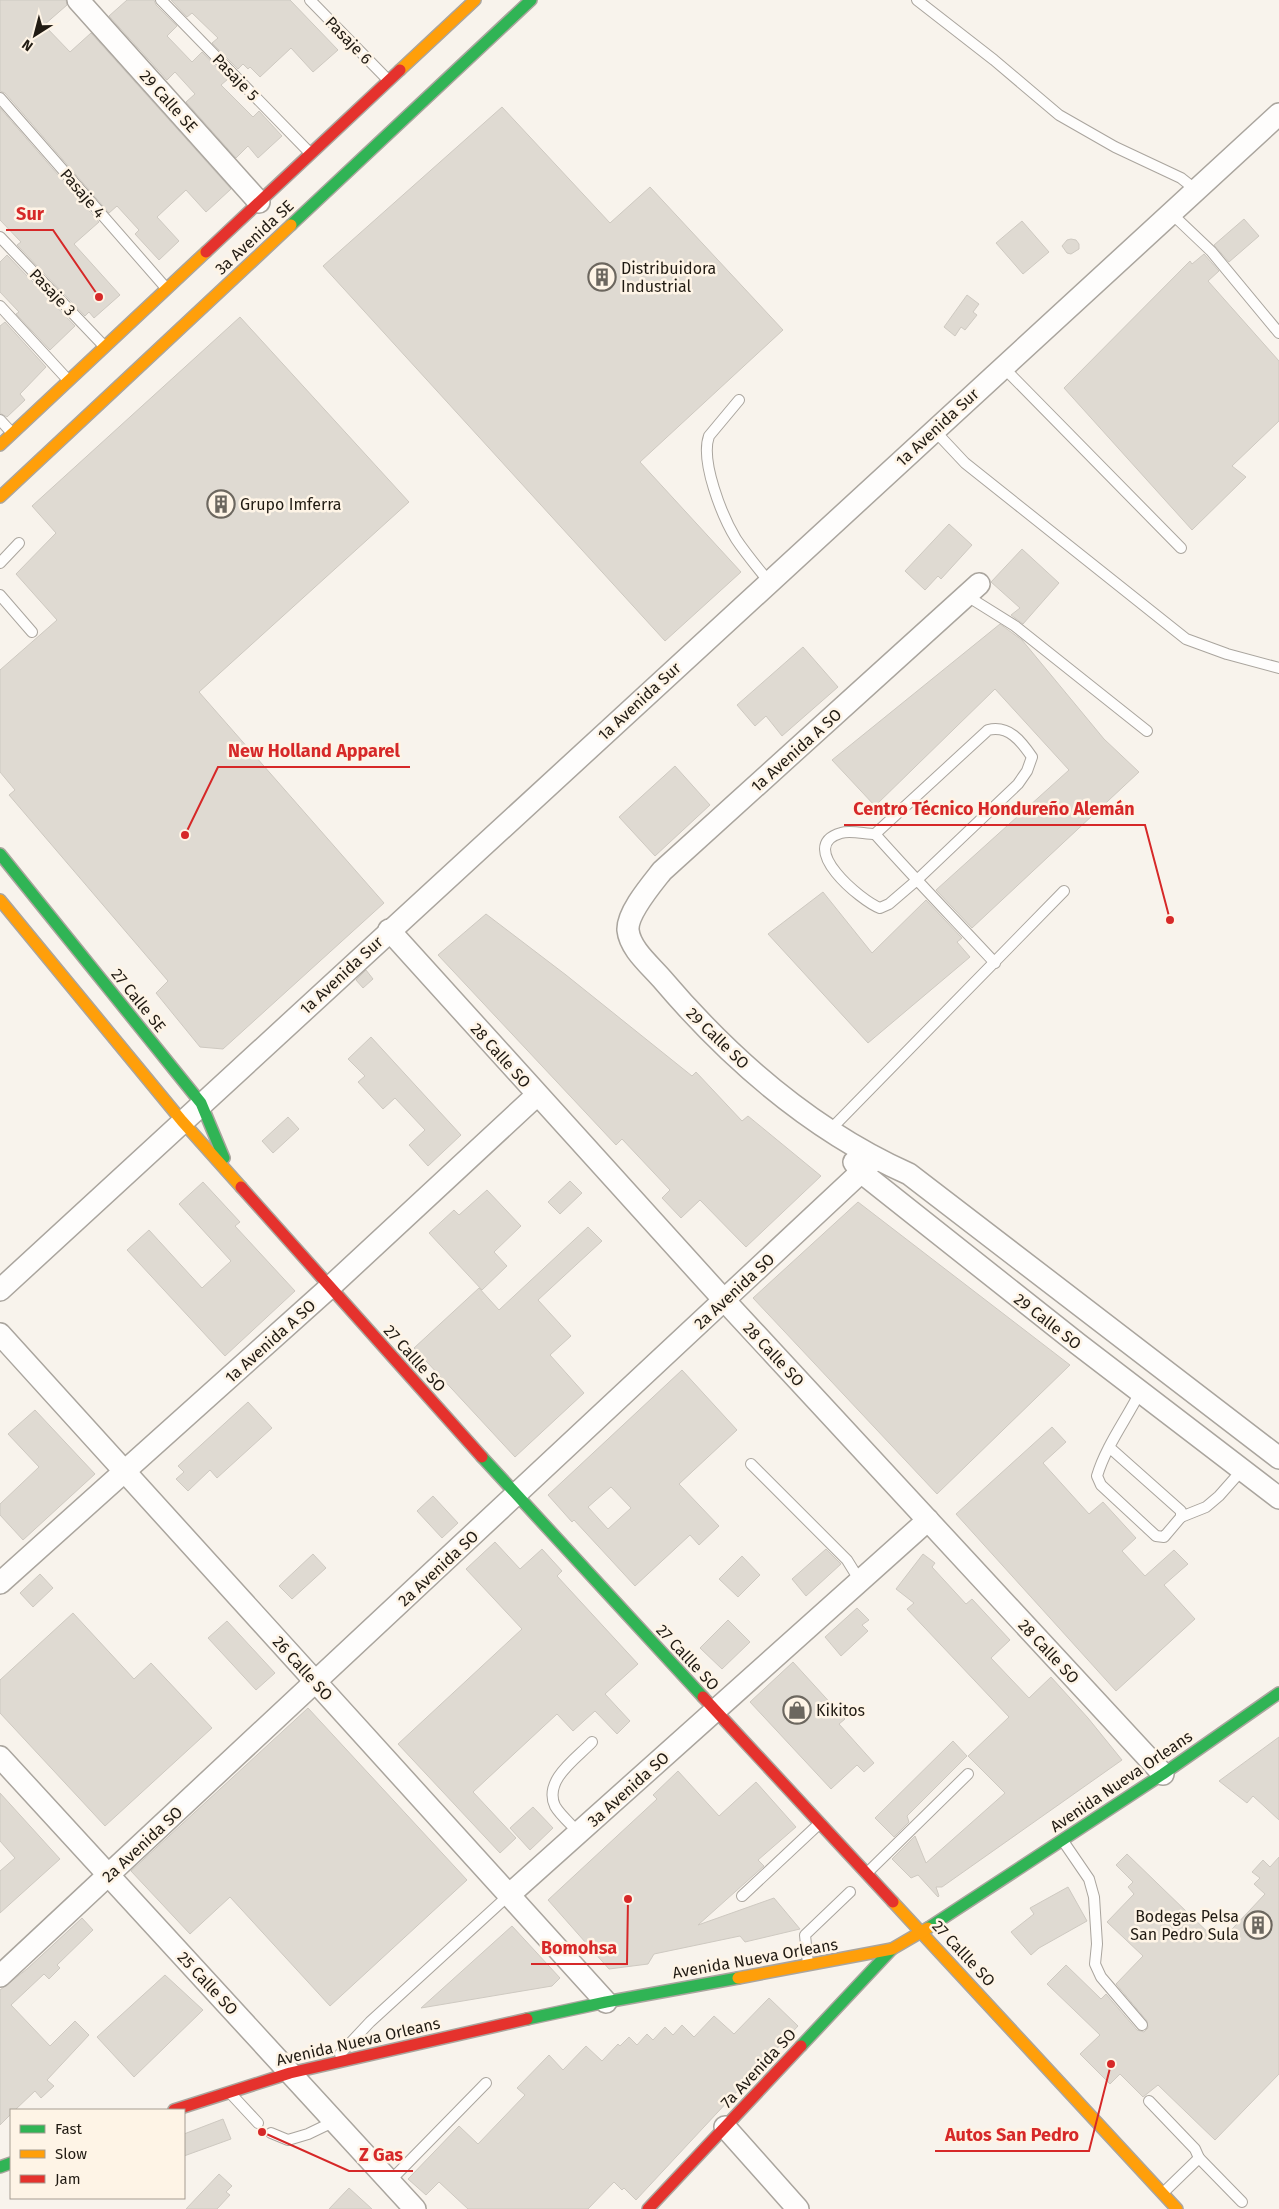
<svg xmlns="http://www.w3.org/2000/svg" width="1279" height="2209" viewBox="0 0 1279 2209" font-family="'Fira Sans',sans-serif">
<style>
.building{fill:#dfdad2;stroke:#cec9c1;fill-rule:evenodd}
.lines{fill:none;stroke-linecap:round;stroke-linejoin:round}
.lane-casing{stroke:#aaa59e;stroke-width:12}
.street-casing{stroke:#aaa59e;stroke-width:24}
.fast-casing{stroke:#aaa59e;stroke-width:14}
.slow-casing{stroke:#aaa59e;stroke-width:14}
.jam-casing{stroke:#aaa59e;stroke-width:14}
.lane{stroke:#fefdfc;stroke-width:10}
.street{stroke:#fefdfc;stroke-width:21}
.fast{stroke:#30b455;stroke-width:11}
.slow{stroke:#ff9f0a;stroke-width:11}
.jam{stroke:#e5322d;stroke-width:11}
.labels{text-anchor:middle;stroke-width:5;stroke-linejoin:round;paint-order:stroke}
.street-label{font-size:16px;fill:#211b13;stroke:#fef4e6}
.poi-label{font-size:16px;fill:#211b13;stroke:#fef4e6;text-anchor:start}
.leader{fill:none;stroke:#d62828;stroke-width:2}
.callout-dot{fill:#d62828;stroke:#fef4e6;stroke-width:2}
.callout-label{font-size:18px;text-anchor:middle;font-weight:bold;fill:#d62828;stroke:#fef4e6;stroke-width:5;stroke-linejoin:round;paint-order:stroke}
</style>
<rect width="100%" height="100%" fill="#f8f3ec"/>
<g class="building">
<polygon points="0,0 66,0 67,5 44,25 70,52 91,33 231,189 206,212 186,190 157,217 179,241 159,260 135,234 139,230 117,206 109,213 5,93 0,91"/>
<polygon points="127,0 154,0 156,5 177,26 167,36 192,62 202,52 228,79 221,85 253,117 259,111 282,136 258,158 248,146 236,158 186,102 195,94 175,72 167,80 109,16"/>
<polygon points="171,0 290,0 338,50 313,72 291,48 260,77 250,67 248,69 243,64 238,69 212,43 218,38 192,13 187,17"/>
<polygon points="502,107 610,223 650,187 783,330 640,462 741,572 665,641 323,266"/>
<polygon points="0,108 99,222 74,244 120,295 94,318 89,312 85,316 17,245 21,242 0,220"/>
<polygon points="1244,219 1259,236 1229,262 1214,245"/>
<polygon points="1022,221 1049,252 1023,274 996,243"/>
<polygon points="1071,239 1076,240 1079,244 1079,249 1071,254 1067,253 1062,246 1067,240"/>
<polygon points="1204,254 1219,271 1208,281 1279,361 1279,421 1232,466 1246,477 1192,530 1064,388 1190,261 1192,264"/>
<polygon points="7,255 75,326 50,350 16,314 19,312 0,292 0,262"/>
<polygon points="967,295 979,304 973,312 977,315 965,330 961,327 955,336 944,327"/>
<polygon points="240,317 409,502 199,692 384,903 223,1049 200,1047 156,993 168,981 9,795 15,790 0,772 0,670 57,620 16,574 56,533 32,506"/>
<polygon points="5,322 46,367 20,394 25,400 7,417 0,413 0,326"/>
<polygon points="949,524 972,545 941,579 938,576 925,590 905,571"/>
<polygon points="1022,549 1059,583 1023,624 1011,615 1020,608 991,582"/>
<polygon points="1000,624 1022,640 1104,739 1139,772 972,928 936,890 1069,770 995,689 875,806 832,760"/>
<polygon points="803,647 838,687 782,736 766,716 755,726 737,705"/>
<polygon points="675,766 710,805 655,856 619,817"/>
<polygon points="823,892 872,953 926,900 962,938 957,942 970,957 868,1043 768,934"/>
<polygon points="486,914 566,975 692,1076 696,1072 742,1121 748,1116 821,1176 746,1247 700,1200 681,1218 662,1198 670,1190 622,1139 616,1145 438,955"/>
<polygon points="366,970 373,979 363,988 356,980"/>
<polygon points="371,1037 461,1135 428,1166 409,1145 425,1130 395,1098 383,1109 358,1082 365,1076 348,1059"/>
<polygon points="288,1117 299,1129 273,1153 262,1141"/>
<polygon points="570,1181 582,1193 560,1214 548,1202"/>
<polygon points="203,1182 240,1222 235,1226 295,1291 225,1356 127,1250 149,1230 202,1288 231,1261 179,1204"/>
<polygon points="487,1190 521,1226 494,1252 507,1266 482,1290 429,1233 454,1210 459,1215"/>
<polygon points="858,1202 1070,1365 937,1494 753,1298"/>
<polygon points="588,1227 602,1241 538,1300 571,1336 550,1355 584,1393 515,1457 414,1348 479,1288 499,1310"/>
<path d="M682,1370l55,60 -58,54 40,42 -20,19 -9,-10 -55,51 -61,-66 -2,2 -24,-27zM611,1487l20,21 -23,21 -20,-22z"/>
<polygon points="248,1402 272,1428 217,1478 210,1470 188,1491 176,1479 184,1472 178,1466"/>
<polygon points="35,1410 95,1474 23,1540 0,1515 0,1504 39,1467 8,1434"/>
<polygon points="1052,1427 1066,1442 1043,1463 1089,1514 1103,1502 1136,1538 1122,1551 1145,1576 1174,1550 1188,1564 1164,1585 1195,1619 1116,1691 956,1514"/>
<polygon points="433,1496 458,1523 442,1538 417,1511"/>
<polygon points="495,1542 520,1569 542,1549 562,1571 557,1576 638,1664 605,1694 630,1721 617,1734 595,1711 573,1731 557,1714 473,1792 516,1838 500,1853 398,1744 522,1629 466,1569"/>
<polygon points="826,1549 841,1564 806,1596 792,1579"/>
<polygon points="313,1554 326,1568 292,1599 279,1586"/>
<polygon points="923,1554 935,1563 932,1567 966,1604 972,1599 1010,1640 991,1658 1029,1698 1051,1677 1088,1718 1122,1760 942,1887 936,1887 939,1896 938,1897 918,1875 911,1878 892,1859 915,1836 926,1863 1005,1793 968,1756 1009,1717 907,1609 914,1603 896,1589"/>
<polygon points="742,1556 760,1575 738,1597 719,1579"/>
<polygon points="40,1574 53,1588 33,1607 20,1593"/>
<polygon points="857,1608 869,1620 862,1625 868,1631 841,1656 825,1637"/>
<polygon points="73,1613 134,1679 151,1663 212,1728 105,1826 0,1713 0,1680"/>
<polygon points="728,1620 750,1642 722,1669 700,1648"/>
<polygon points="227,1621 275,1673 256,1690 208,1638"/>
<polygon points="793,1662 845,1719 839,1724 874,1763 864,1772 857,1765 831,1789 750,1702"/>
<polygon points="308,1708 467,1880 330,2006 230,1897 190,1934 131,1871"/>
<polygon points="1279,1737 1279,1820 1253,1796 1247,1803 1219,1781"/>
<polygon points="953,1741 967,1756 907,1816 909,1822 894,1837 875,1818"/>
<polygon points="678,1771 719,1816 756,1782 796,1827 758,1860 764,1866 698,1925 774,1898 800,1929 745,1942 740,1936 654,1954 648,1964 609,1969 548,1900 657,1799 653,1795"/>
<polygon points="0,1793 60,1859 0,1913 0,1871 15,1858 0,1841"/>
<polygon points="533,1807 553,1828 530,1850 510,1828"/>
<polygon points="1127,1854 1219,1943 1265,1894 1254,1884 1260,1878 1252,1872 1263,1860 1270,1867 1279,1857 1279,2074 1215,2140 1158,2085 1143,2097 1120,2074 1110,2084 1080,2054 1100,2035 1047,1984 1066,1965 1101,1999 1106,1994 1137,2030 1144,2032 1148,2028 1147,2021 1116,1984 1143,1956 1107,1922 1134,1894 1128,1887 1133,1882 1116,1865"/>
<polygon points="1068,1887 1087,1921 1039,1948 1031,1955 1011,1932 1034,1914 1030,1908"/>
<polygon points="82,1918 93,1930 57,1965 60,1968 49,1979 44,1974 11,2005 50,2046 75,2021 89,2035 47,2080 54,2086 41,2098 35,2091 15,2110 11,2110 11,2114 0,2125 0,1990 27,1969"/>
<polygon points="512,1926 560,1978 552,1986 421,2008"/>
<polygon points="165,1975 203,2010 134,2077 97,2037"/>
<polygon points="769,1998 798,2026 636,2200 624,2188 622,2190 614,2182 588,2209 468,2209 439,2182 426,2195 408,2179 459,2126 478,2144 525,2095 517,2088 549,2055 563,2070 586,2046 602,2061 618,2044 620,2046 629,2037 637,2045 647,2034 653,2040 665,2027 673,2035 682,2025 694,2037 714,2016 734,2034"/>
<polygon points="223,2119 231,2139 184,2156 184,2134"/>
<polygon points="219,2174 232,2186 226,2192 230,2195 217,2209 186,2209"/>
<polygon points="349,2188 372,2209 329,2209"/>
</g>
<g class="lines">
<g class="lane-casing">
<g id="lane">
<polyline points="161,0 310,153"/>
<polyline points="310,0 388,80"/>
<polyline points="917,0 994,60 1059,115 1115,147 1181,178 1196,190"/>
<polyline points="0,98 166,288"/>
<polyline points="1171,213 1211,251 1279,333"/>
<polyline points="0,237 104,346"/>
<polyline points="0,306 68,380"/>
<polyline points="1003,367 1181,548"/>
<path d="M739,400l-30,36c-9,25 13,80 27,103 10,15 22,29 33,43"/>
<polyline points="0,420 12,433"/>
<polyline points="934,430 965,463 1186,639 1227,654 1279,668"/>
<polyline points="0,563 19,543"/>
<polyline points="0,595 32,632"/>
<polyline points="967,596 1015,626 1147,731"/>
<path d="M875,834l113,-104c21,-5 33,11 44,27l-5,14 -9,13 -101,96 -28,24 -9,4c-19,-7 -85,-62 -39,-75 9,-3 24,1 34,1 39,44 80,86 120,129"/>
<polyline points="829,1131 1064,891"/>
<path d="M1109,1447l72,64v6l-17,20 -8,-1 -55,-51 -4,-9c9,-30 29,-56 43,-84"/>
<polyline points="751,1464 847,1560 860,1581"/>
<polyline points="1181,1517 1206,1507 1219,1496 1242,1470"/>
<path d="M579,1833c-7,-8 -19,-18 -24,-27 -12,-26 22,-48 37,-64"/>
<polyline points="1063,1841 1089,1879 1094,1897 1097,1944 1095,1964 1101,1977 1142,2025"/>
<polyline points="868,1872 968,1774"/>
<polyline points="742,1896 820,1823"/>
<polyline points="808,1964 805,1935 850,1892"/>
<polyline points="340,2054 370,2022 509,1895"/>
<polyline points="232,2095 258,2123"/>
<polyline points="1149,2101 1195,2149 1199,2158"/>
<polyline points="271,2133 288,2140 308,2134 335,2121"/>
<polyline points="390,2181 486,2083"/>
<polyline points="1164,2192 1199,2158 1242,2202"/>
</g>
</g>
<g class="street-casing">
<g id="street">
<polyline points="78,0 259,202"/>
<path d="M979,584l-317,287c-11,14 -35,42 -34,59 2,19 22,35 34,49 68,80 151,152 247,195l370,284"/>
<polyline points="389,930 724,1300 1163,1774"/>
<polyline points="854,1162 861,1172 1078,1344 1279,1498"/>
<polyline points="0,1290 1279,114"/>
<polyline points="0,1334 606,2002"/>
<polyline points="0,1583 330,1287 537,1095"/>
<polyline points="0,1757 415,2209"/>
<polyline points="509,1895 928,1520"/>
<polyline points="0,1976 875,1159"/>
<polyline points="725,2127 798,2209"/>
</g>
</g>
<g class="fast-casing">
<g id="fast">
<polyline points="291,225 531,0"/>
<polyline points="0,854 201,1103 224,1158"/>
<polyline points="482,1457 703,1697"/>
<polyline points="928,1928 1163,1774 1279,1693"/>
<polyline points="527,2019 606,2002 738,1978"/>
<polyline points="801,2046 892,1949"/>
<polyline points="0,2167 11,2163"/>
</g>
</g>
<g class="slow-casing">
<g id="slow">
<polyline points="400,70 475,0"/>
<polyline points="0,445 206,252"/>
<polyline points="0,497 291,225"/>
<polyline points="0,900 182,1121 241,1187"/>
<polyline points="893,1902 1177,2209"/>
<polyline points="738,1978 892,1949 928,1928"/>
</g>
</g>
<g class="jam-casing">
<g id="jam">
<polyline points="206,252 400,70"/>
<polyline points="241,1187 482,1457"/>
<polyline points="703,1697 893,1902"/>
<polyline points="174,2110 290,2073 527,2019"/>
<polyline points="648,2209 801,2046"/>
</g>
</g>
<use href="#lane" class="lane"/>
<use href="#street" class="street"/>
<use href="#fast" class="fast"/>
<use href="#slow" class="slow"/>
<use href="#jam" class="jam"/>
</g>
<defs>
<g id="building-ring" transform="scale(1.4375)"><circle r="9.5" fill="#fef4e6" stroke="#6c675f" stroke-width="1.5"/><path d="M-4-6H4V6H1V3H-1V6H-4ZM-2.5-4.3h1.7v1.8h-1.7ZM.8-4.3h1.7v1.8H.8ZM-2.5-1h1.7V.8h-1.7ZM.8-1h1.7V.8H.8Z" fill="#6c675f"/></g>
<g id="shop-ring" transform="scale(1.4375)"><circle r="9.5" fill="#fef4e6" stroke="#6c675f" stroke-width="1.5"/><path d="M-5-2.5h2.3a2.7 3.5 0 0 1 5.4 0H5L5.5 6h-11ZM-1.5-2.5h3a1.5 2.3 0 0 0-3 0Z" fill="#6c675f"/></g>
</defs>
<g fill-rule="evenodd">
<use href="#building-ring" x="602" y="277"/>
<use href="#building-ring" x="221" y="504"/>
<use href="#shop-ring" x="797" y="1710"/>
<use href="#building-ring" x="1258" y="1925"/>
</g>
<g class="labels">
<g class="street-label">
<text transform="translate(349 40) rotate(46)" y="6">Pasaje 6</text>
<text transform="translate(236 77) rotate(46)" y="6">Pasaje 5</text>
<text transform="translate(169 101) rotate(48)" y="6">29 Calle SE</text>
<text transform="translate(83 193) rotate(49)" y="6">Pasaje 4</text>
<text transform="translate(254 237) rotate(-43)" y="6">3a Avenida SE</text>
<text transform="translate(53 292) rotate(46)" y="6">Pasaje 3</text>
<text transform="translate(937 427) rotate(-43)" y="6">1a Avenida Sur</text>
<text transform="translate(639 701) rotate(-43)" y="6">1a Avenida Sur</text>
<text transform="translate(796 750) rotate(-42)" y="6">1a Avenida A SO</text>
<text transform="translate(341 975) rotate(-43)" y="6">1a Avenida Sur</text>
<text transform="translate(139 1000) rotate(51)" y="6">27 Calle SE</text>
<text transform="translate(718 1038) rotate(44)" y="6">29 Calle SO</text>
<text transform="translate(501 1055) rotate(48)" y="6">28 Calle SO</text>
<text transform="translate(734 1291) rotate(-43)" y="6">2a Avenida SO</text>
<text transform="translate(1048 1321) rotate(38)" y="6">29 Calle SO</text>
<text transform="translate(270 1341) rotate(-42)" y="6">1a Avenida A SO</text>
<text transform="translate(774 1354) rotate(47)" y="6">28 Calle SO</text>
<text transform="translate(415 1358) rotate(48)" y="6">27 Callle SO</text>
<text transform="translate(438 1568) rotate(-43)" y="6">2a Avenida SO</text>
<text transform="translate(1049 1651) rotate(47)" y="6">28 Calle SO</text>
<text transform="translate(688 1657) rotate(47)" y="6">27 Callle SO</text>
<text transform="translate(303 1668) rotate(48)" y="6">26 Calle SO</text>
<text transform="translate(1121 1781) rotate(-34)" y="6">Avenida Nueva Orleans</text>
<text transform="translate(628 1789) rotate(-42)" y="6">3a Avenida SO</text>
<text transform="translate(142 1844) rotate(-43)" y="6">2a Avenida SO</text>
<text transform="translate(964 1953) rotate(47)" y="6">27 Callle SO</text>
<text transform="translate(755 1958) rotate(-10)" y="6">Avenida Nueva Orleans</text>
<text transform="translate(208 1983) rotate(47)" y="6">25 Calle SO</text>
<text transform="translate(358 2041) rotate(-13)" y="6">Avenida Nueva Orleans</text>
<text transform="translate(758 2068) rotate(-47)" y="6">7a Avenida SO</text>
</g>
<g class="poi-label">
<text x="621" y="274">Distribuidora<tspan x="621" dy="18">Industrial</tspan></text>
<text x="240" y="510">Grupo Imferra</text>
<text x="816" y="1716">Kikitos</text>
<text x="1239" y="1922" text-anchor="end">Bodegas Pelsa<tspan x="1239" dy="18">San Pedro Sula</tspan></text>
</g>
</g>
<path class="leader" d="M99 297L53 230H6M185 835L218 767H410M1170 920L1145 825H844M628 1899L627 1964H531M1111 2064L1089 2151H935M262 2132L349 2171H413"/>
<g class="callout-dot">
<circle cx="99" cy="297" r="5"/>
<circle cx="185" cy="835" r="5"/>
<circle cx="1170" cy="920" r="5"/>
<circle cx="628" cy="1899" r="5"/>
<circle cx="1111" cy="2064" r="5"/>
<circle cx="262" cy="2132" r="5"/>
</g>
<g class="callout-label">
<text x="30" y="220">Sur</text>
<text x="314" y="757">New Holland Apparel</text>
<text x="994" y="815">Centro Técnico Hondureño Alemán</text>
<text x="579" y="1954">Bomohsa</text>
<text x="1012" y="2141">Autos San Pedro</text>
<text x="381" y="2161">Z Gas</text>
</g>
<rect x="10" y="2109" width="175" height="90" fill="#fef4e6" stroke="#a69d92"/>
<rect x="20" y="2125" width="25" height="8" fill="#30b455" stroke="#a69d92"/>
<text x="55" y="2134" font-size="15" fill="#211b13">Fast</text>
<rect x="20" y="2150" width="25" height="8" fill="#ff9f0a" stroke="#a69d92"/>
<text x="55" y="2159" font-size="15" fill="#211b13">Slow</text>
<rect x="20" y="2175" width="25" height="8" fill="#e5322d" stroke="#a69d92"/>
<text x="55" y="2184" font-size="15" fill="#211b13">Jam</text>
<g transform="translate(35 35) rotate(216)" stroke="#fef4e6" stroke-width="4" paint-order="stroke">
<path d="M0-4L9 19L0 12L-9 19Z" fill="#211b13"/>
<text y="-8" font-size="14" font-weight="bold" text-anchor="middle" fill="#211b13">N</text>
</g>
</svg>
